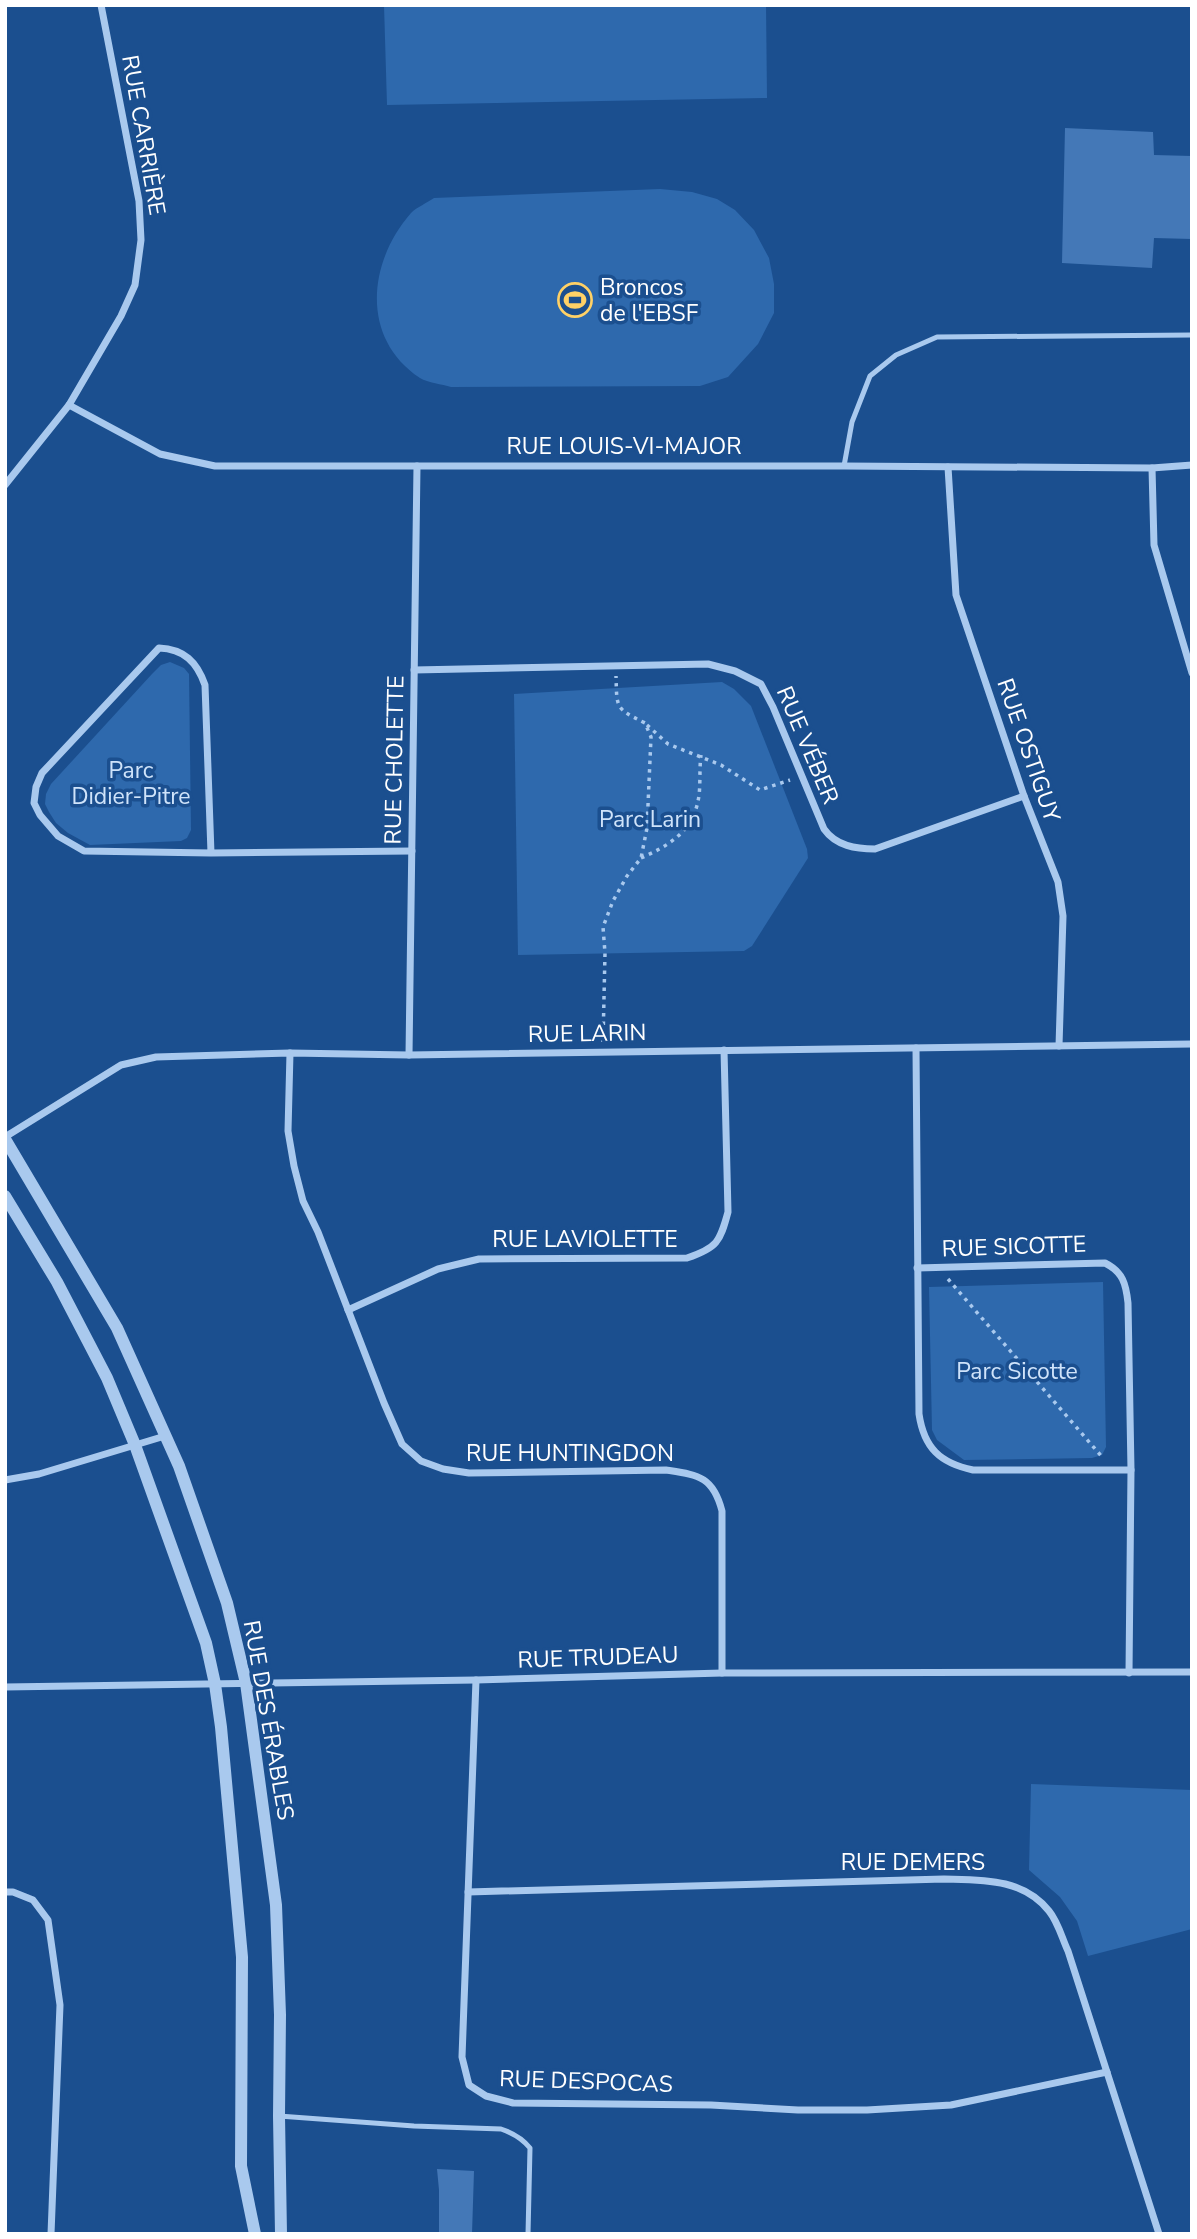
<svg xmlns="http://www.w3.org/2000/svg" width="1197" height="2239" viewBox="0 0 1197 2239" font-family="'Nunito Sans',sans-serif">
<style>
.green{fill:#2e69ad}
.building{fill:#4478b7}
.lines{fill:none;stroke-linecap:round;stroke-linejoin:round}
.path{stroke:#a9c9ee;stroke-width:3.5;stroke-dasharray:3.5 5;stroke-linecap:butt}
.service{stroke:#a9c9ee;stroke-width:5}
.minor{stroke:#a9c9ee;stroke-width:7}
.tertiary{stroke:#a9c9ee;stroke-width:12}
.labels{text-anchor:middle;stroke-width:7;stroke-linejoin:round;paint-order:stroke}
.street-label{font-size:23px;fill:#fff;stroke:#1b4f8f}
.poi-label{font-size:23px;fill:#fff;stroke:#1b4f8f;text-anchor:start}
.park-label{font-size:23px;fill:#cfe3fa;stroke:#1b4f8f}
</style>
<rect width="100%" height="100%" fill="#1b4f8f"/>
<g class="green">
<polygon points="384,5 766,5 767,98 387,105"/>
<path d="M660,189l32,3 25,7 18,11 19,20 15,28 5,26v29l-16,31 -30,33 -28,9 -249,1c-9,-3 -23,-4 -31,-9 -60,-40 -52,-116 -9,-165 6,-6 16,-10 23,-15z"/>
<polygon points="170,662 184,668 189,674 191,830 187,838 181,841 90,845 68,833 56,823 49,812 45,804 46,794 51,784 152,674 161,665"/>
<polygon points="722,682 734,689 751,706 807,849 808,858 752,946 744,951 518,955 514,694"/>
<polygon points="1103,1282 1106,1447 1102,1455 1092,1458 964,1460 937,1440 932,1430 929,1287"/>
<polygon points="1031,1784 1192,1790 1192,1929 1088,1956 1077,1921 1060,1897 1029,1870"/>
</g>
<g class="building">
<polygon points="1065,128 1153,132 1154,155 1192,156 1192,239 1154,238 1152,268 1062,263"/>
<polygon points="437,2169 474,2171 472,2234 439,2234 439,2190"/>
</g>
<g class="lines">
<g class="path">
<polyline points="647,725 668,744 721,765 760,790 790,780"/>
<path d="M641,858c27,-12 51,-26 57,-57 3,-12 1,-31 3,-46"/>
<path d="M603,1042l2,-89 -2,-26 10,-26 14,-25 14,-18 6,-30 4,-91 -6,-14c-30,-15 -28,-14 -29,-47"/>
<polyline points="948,1279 1103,1458"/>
</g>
<g class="service">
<polyline points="844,466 852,422 870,376 896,355 937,337 1192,335"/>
<path d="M279,2116l135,10 87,3c12,4 21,9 29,19l-2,86"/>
</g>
<g class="minor">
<polyline points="69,405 160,454 215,466 844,466 1152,468 1192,465"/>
<polyline points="948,467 956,595 1024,796 1058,882 1063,916 1059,1046"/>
<polyline points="1152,468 1154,545 1192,673"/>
<polyline points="5,485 69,405 121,316 135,285 141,240 139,201 101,5"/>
<path d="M414,670l294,-6 27,7 26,13 12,23 51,122c12,17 32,20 51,20l149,-53"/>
<path d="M211,853l-6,-168c-8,-23 -21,-36 -46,-37l-117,125 -6,14 -2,16 6,12 18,21 26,15 127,2 201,-2"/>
<path d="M916,1048l3,366c5,34 21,49 54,56h158"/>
<path d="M290,1053l-2,78 6,35 9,35 15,31 66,171 18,41 19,17 22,8 26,4 197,-3c32,5 47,6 56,41v162"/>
<polyline points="409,1055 417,466"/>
<polyline points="5,1137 121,1065 156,1057 290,1053 409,1055 1192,1044"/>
<path d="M917,1268l188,-5c18,9 21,21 23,40l3,167 -2,203"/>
<path d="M348,1310l90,-41 41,-10 208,-1c30,-10 33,-16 41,-46l-4,-162"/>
<polyline points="5,1480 39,1474 165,1436"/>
<polyline points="476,1680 462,2057 469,2085 486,2096 513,2103 711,2105 798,2110 867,2110 951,2105 1107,2072"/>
<polyline points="5,1687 476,1680 722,1673 1192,1672"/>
<polyline points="5,1892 13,1892 33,1900 48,1920 60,2005 51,2234"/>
<path d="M468,1892l476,-13c38,1 79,-1 105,32 9,11 13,27 19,40l91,283"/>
</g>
<g class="tertiary">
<polyline points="5,1139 117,1328 179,1466 227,1603 246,1683 276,1905 280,2015 279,2116 281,2234"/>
<polyline points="5,1196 57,1282 107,1378 135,1445 206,1643 215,1684 221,1727 242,1957 241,2166 255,2234"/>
</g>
</g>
<defs>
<g id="stadium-ring" transform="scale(1.75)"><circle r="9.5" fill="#1b4f8f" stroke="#ffd166" stroke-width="1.5"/><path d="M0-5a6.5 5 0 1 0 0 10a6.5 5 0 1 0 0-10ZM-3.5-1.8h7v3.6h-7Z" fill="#ffd166"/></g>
</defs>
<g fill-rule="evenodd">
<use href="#stadium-ring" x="575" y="300"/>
</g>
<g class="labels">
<g class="street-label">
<text transform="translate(144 135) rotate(80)" y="8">RUE CARRIÈRE</text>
<text x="624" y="454">RUE LOUIS-VI-MAJOR</text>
<text transform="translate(808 745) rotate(67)" y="8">RUE VÉBER</text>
<text transform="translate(1029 750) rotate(71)" y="8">RUE OSTIGUY</text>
<text transform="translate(394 760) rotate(-89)" y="8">RUE CHOLETTE</text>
<text transform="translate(587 1033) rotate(-1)" y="8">RUE LARIN</text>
<text x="585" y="1247">RUE LAVIOLETTE</text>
<text transform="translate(1014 1246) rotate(-2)" y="8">RUE SICOTTE</text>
<text x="570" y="1461">RUE HUNTINGDON</text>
<text transform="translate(598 1657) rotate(-2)" y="8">RUE TRUDEAU</text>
<text transform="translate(269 1720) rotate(80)" y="8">RUE DES ÉRABLES</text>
<text x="913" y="1870">RUE DEMERS</text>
<text transform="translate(586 2081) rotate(2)" y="8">RUE DESPOCAS</text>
</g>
<g class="poi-label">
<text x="600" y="295">Broncos<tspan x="600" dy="26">de l'EBSF</tspan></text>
</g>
<g class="park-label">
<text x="131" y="778">Parc<tspan x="131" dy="26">Didier-Pitre</tspan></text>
<text x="650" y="827">Parc Larin</text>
<text x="1017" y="1379">Parc Sicotte</text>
</g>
</g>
<rect width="1197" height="2239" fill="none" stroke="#ffffff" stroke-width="14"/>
</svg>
